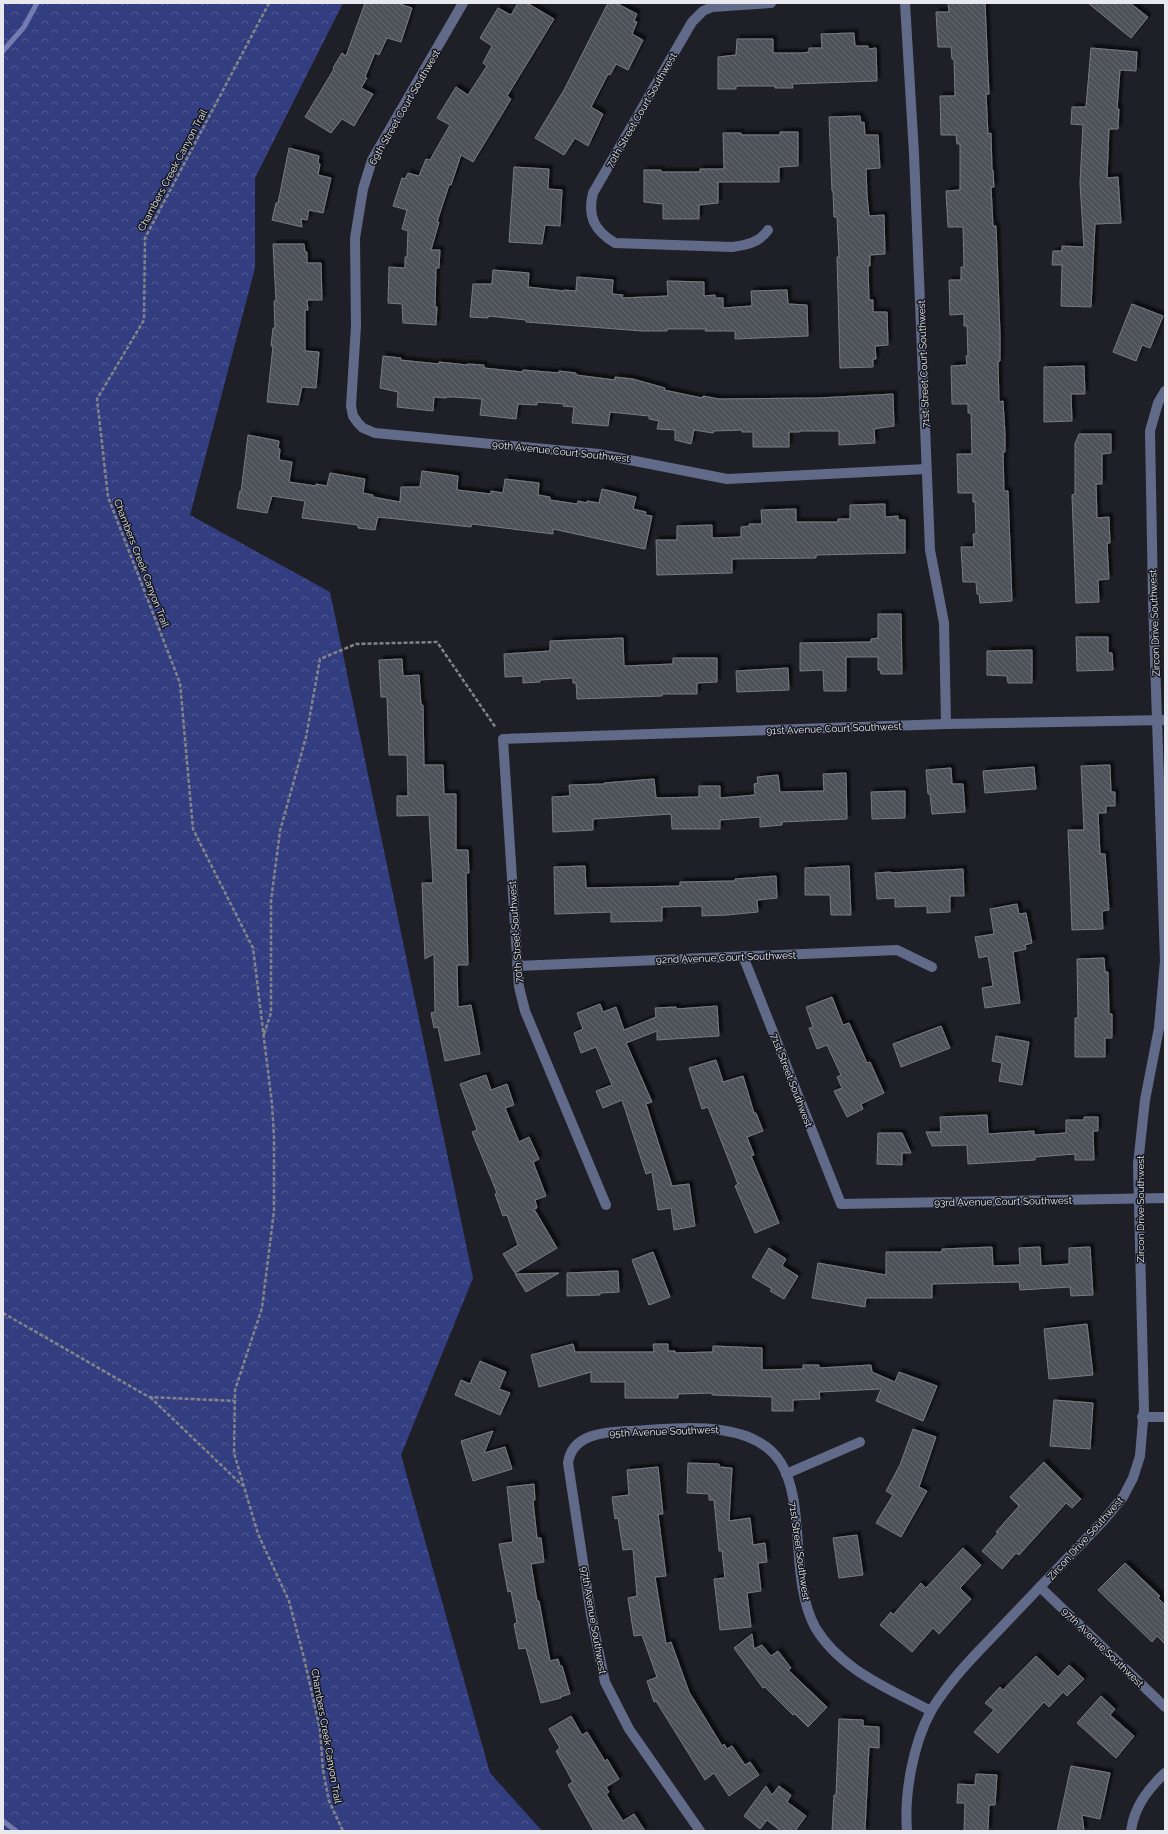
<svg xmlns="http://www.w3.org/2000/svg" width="1168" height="1834" viewBox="0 0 1168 1834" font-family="Raleway,sans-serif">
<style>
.forest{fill:url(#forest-crowns)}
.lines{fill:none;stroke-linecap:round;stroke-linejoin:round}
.stream{stroke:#747caf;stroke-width:5}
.building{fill:url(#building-back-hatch);stroke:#787b83;filter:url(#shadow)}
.path{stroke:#83848a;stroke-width:2.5;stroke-dasharray:4 2;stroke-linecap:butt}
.minor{stroke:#626a8a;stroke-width:10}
.labels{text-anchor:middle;stroke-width:3;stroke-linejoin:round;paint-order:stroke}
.street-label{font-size:10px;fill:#e7e9ee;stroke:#15171e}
</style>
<defs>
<pattern id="forest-crowns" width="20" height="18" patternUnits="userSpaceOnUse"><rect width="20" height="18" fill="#333e81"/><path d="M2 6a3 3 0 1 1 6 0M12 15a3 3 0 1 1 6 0" fill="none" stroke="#515a93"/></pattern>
<pattern id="building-back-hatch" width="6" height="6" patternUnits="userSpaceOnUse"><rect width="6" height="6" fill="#4e5159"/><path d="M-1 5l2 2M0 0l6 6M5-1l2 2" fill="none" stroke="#686a71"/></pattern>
<filter id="shadow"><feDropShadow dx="3.5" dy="-3.5" stdDeviation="1" flood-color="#0009"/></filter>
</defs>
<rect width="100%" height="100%" fill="#1f2027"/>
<polygon class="forest" points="3,3 343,3 255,178 255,268 190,515 330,592 473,1278 401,1455 490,1773 542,1831 3,1831"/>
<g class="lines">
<g class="stream">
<polyline points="3,51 24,27 37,3"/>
<polyline points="3,1821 16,1831"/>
</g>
</g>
<g class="building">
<polygon points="365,3 397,3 412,8 401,42 387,38 379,55 375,53 365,77 367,78 361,88 373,94 354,126 342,119 331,133 305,117 334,69 333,68 342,53 346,56"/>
<polygon points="518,3 527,3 554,19 507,96 511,99 473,162 461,155 451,185 449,185 437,222 439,222 431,250 440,250 439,268 436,268 435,307 437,307 436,325 403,323 402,304 388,303 389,267 405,268 405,257 407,257 408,231 402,229 407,210 393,206 402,178 405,179 408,173 419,176 426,159 430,160 450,125 437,118 456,87 468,95 487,66 483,63 492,46 480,38 498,8 511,15"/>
<polygon points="608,3 616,3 637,14 634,21 637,22 632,34 643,40 628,70 616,64 610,75 608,74 591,107 603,114 588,146 575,138 564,155 535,138 564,90"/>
<polygon points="948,3 985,3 989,94 986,94 988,134 991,133 992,170 993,170 994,187 991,187 993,226 996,226 1000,334 1000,361 998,362 999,402 1003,401 1005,434 1005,452 1003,452 1004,491 1008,491 1012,601 980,603 979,594 977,594 976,582 963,582 961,547 974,547 973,534 976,534 975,502 973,502 973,493 958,493 957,454 972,454 971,413 968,413 968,404 952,404 951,366 967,365 966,356 968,356 967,326 964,326 964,314 950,315 949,280 961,280 961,267 964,267 963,227 948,227 946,191 960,190 960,144 957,144 956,135 941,135 940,96 955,96 954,59 952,59 951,47 938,47 936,12 949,12"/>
<polygon points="1088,3 1130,3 1148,17 1131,38"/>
<polygon points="854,33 855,46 868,46 868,49 876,48 877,81 792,84 793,88 775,88 775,86 736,86 736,89 718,89 718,57 736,55 737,39 773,39 773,53 802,53 809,52 809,48 822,48 821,34"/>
<polygon points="1091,48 1137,52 1136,71 1120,70 1117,109 1119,109 1118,129 1109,129 1107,178 1118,177 1121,223 1095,224 1091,307 1061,306 1062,265 1052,265 1053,251 1062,251 1062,246 1084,247 1080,183 1083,125 1071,124 1072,107 1086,107"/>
<polygon points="860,116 861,123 864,122 865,135 878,135 880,168 866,169 867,195 869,216 884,215 885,254 870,255 870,266 868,265 869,300 873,300 873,312 887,312 888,345 875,346 876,359 873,359 873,367 840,368 837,257 839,257 837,217 834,217 833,191 832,191 829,117"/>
<polygon points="780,132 798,132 798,166 779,167 779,182 718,182 718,203 699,205 699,219 663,219 663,204 644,202 644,170 661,170 661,172 700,172 700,169 724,169 723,133 741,133 741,135 780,135"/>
<polygon points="289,148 319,156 318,163 320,164 318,175 331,178 323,213 309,210 307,220 301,219 302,227 272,220 276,203 278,203"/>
<polygon points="514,167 549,169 548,189 562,190 560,226 545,225 542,244 509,242"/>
<polygon points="273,244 304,244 305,252 307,252 307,263 321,263 322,300 307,300 308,310 305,310 305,351 319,352 316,388 302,387 298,405 267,402 273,346 271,346 273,328 275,328 274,301 276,301"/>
<polygon points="493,270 529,273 528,287 564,291 564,290 576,291 577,277 613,280 612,294 623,295 622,298 668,296 667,281 704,282 704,296 715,295 715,298 723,298 723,308 752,306 751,291 787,290 788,304 807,305 808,336 735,339 735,331 705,331 706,329 667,329 667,331 642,331 526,322 526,320 488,316 488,318 470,317 473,284 492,284"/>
<polygon points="1132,304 1163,316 1150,348 1142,345 1136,361 1113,352"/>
<polygon points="383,356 401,358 400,360 439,364 439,362 467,365 467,364 484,365 484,368 522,372 523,370 559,373 559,371 576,373 576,375 615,380 615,377 633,379 665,388 664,390 702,398 703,396 719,399 818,398 893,394 894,426 874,429 875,443 839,445 839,431 800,431 800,432 789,432 789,447 753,447 753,432 742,432 742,430 714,431 713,433 694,430 691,444 675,440 675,430 657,429 659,421 649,419 649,416 610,412 608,426 572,423 574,407 563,406 564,404 537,402 537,405 518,404 516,419 480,415 482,399 454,397 446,397 446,398 434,397 433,411 397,407 398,392 380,388"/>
<polygon points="1084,366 1085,394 1071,394 1072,421 1044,422 1044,367"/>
<polygon points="1079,434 1111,434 1111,453 1102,454 1102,484 1096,484 1097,518 1109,517 1110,543 1107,543 1109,579 1098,580 1099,602 1076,603 1072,495 1075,494 1075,444"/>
<polygon points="248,435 279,441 278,449 280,449 279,460 292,462 289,482 316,486 316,484 327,486 330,473 365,479 363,493 373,495 373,497 400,502 401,487 420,487 422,471 458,476 457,490 491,494 491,491 503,493 505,479 539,483 538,495 550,497 550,500 577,504 578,501 587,503 587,501 599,503 602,489 636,497 633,509 646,512 645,515 652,516 645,549 553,529 553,534 472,524 471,527 378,517 375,530 358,528 358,525 302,518 305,501 272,496 267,513 237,508 240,491 241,492"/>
<polygon points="885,504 885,517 898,516 898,520 905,520 905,553 816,555 816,558 732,559 732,573 657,575 656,540 677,540 677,526 712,525 712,538 741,537 741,527 750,526 749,524 762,524 761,510 796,509 796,522 838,522 838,519 850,519 850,505"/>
<polygon points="878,614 901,614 902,674 881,674 880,670 878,670 878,657 846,657 846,691 824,691 823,670 800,671 800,643 871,642 871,639 878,638"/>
<polygon points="1076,637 1108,637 1108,653 1112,653 1113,670 1077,671"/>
<polygon points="623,638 624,666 673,664 673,658 717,658 717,682 697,683 697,694 662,694 662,696 577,699 576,683 573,683 573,678 540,680 540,682 523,683 523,676 505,677 504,654 550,651 550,641"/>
<polygon points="1032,650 1032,683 1008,683 1007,676 987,675 987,651"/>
<polygon points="402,659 403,676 419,675 421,705 423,705 424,765 443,765 444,794 456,794 456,850 468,850 469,873 466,873 468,965 457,965 458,1007 471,1005 480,1054 445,1061 438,1027 434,1028 431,1013 435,1012 434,954 425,959 422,883 433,883 429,815 397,816 397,796 408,796 407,755 389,755 387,697 381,697 379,660"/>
<polygon points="788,668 789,690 737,692 736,671"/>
<polygon points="1110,765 1111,792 1115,792 1115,806 1106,806 1106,813 1098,813 1100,854 1105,854 1109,910 1102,911 1103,929 1072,930 1068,830 1084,830 1081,766"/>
<polygon points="1034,767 1036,789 985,793 983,771"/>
<polygon points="951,768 952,784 963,784 965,812 932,814 930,794 928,794 926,770"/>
<polygon points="846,773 847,819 782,822 782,825 760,827 760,817 720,820 720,829 672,829 671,814 593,819 593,830 553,832 552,797 570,796 569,785 604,784 604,783 654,779 656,798 699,797 699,786 720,786 720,798 755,795 754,784 758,783 757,777 778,775 780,792 824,791 823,774"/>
<polygon points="905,791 905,818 872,819 871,792"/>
<polygon points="585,866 586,888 680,886 680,882 735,881 735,879 776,876 777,898 757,900 758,912 727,915 702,916 702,906 662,907 662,921 611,922 611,912 555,914 554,867"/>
<polygon points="849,866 851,915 831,915 830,895 805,895 805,868"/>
<polygon points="963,869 964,896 950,896 950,912 927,913 927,906 895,907 895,898 877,899 875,873 891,872 891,873"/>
<polygon points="1017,904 1019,914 1026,913 1032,943 1025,945 1026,949 1013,952 1020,1003 985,1008 982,988 993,986 988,956 979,958 975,937 994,934 990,909"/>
<polygon points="1104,958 1105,972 1108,972 1109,1014 1112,1014 1112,1038 1105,1038 1105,1057 1075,1057 1075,1018 1078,1018 1077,959"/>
<polygon points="832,997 843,1025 849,1023 867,1063 870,1062 884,1093 861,1104 863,1109 847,1117 834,1091 842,1088 837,1077 841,1075 827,1045 817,1049 809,1028 813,1027 806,1007"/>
<polygon points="600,1004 603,1012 616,1007 624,1030 656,1017 655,1008 676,1007 677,1009 717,1006 719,1036 657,1040 657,1031 626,1043 652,1102 646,1104 672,1186 689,1184 695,1226 674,1230 671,1208 658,1210 652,1172 646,1174 622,1100 603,1108 596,1091 612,1085 596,1047 581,1053 574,1033 583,1029 577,1013"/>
<polygon points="941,1026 950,1048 901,1067 893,1044"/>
<polygon points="996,1036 1029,1042 1022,1085 999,1081 1002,1063 992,1061"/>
<polygon points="716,1060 723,1082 743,1076 754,1113 756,1113 763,1131 747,1137 754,1155 751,1156 779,1223 755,1233 735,1186 738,1184 708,1107 702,1109 689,1068"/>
<polygon points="486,1075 491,1090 507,1084 514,1105 505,1108 519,1142 529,1137 539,1159 533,1162 546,1196 535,1200 537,1208 534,1209 557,1248 515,1273 503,1254 518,1245 507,1215 503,1216 495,1194 497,1193 472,1132 477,1130 460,1084"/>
<polygon points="987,1115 988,1134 1034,1131 1034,1135 1066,1133 1066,1120 1084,1120 1084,1117 1098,1117 1098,1131 1093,1131 1094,1160 1075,1160 1075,1154 1035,1157 1035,1160 968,1164 967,1145 932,1146 926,1132 941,1132 940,1117"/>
<polygon points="878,1133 902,1133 911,1153 902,1153 902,1165 877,1164"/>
<polygon points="992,1247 993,1266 1020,1265 1019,1248 1040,1247 1041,1266 1069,1264 1069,1248 1090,1247 1093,1295 1071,1296 1070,1287 1020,1290 1019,1282 932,1284 932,1298 866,1298 865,1307 812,1298 818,1263 886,1275 886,1252 942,1252 942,1249"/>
<polygon points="769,1248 786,1259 782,1266 798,1276 784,1299 770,1291 772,1289 752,1277"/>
<polygon points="653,1252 670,1297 649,1305 632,1260"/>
<polygon points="618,1271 619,1292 600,1293 600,1295 567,1296 567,1273"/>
<polygon points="559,1273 526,1292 515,1274"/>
<polygon points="1087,1324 1093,1375 1049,1379 1044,1329"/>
<polygon points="573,1344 575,1352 654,1352 653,1344 668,1344 668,1351 675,1351 675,1353 713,1352 713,1346 762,1348 762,1370 803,1369 803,1365 819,1365 819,1368 871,1365 872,1372 895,1382 899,1372 937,1386 923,1421 876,1401 881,1389 819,1392 820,1399 793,1400 793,1411 772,1411 772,1397 712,1395 712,1393 678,1394 678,1398 625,1398 625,1382 591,1382 591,1372 539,1387 531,1355"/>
<polygon points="480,1361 506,1372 499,1389 510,1393 500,1415 455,1395 461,1380 470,1384"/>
<polygon points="1054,1400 1093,1403 1090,1449 1050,1446"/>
<polygon points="913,1429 936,1437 919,1487 927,1491 901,1537 876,1523 893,1495 886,1491 900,1465"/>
<polygon points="493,1431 484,1453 505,1447 512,1469 473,1481 461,1441"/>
<polygon points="1044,1462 1081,1499 1072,1508 1066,1503 1019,1555 1016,1553 1002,1569 982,1551 998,1533 996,1532 1019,1506 1010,1497"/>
<polygon points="688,1463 719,1464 719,1467 732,1468 729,1521 750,1518 753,1545 765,1543 767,1562 758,1563 761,1591 747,1593 751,1627 720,1630 714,1579 725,1578 722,1551 719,1551 714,1500 709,1500 709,1494 687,1493"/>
<polygon points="658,1467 663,1514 658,1514 666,1576 655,1577 666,1644 671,1642 689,1692 722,1746 724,1744 727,1749 732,1746 745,1765 750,1762 759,1775 729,1796 714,1773 705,1780 656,1701 654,1702 647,1681 657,1677 642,1635 634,1636 628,1598 637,1596 633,1549 623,1550 618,1518 615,1519 612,1497 629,1495 627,1470"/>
<polygon points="534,1484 535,1500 533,1501 537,1538 541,1538 544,1562 531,1564 537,1601 539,1601 550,1661 558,1659 560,1666 562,1666 570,1694 560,1697 561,1698 541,1703 526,1648 519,1649 514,1624 517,1623 511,1591 508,1592 499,1544 513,1542 507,1487"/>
<polygon points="857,1535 863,1575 839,1578 833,1538"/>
<polygon points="963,1548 981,1565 960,1588 971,1599 939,1634 933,1628 912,1652 880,1625 891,1612 893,1615 921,1583 926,1588"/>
<polygon points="1125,1563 1160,1596 1158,1598 1165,1605 1165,1644 1157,1636 1152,1642 1098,1590"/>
<polygon points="752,1634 754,1649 762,1645 771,1656 778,1651 791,1668 788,1670 827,1707 808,1727 795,1714 793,1715 765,1687 763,1688 734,1648"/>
<polygon points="1036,1656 1058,1677 1069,1665 1084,1679 1067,1696 1063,1692 1049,1707 1044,1702 998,1753 974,1732 994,1710 985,1703 1000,1687 1003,1690"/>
<polygon points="1101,1696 1115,1709 1110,1715 1134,1736 1116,1758 1077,1723"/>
<polygon points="571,1716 582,1735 587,1732 605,1761 607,1759 619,1779 606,1787 609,1792 606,1794 623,1821 634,1814 645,1831 594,1831 568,1785 573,1782 556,1751 560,1748 549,1729"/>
<polygon points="839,1719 863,1720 863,1726 879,1727 879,1748 869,1747 865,1831 832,1831 834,1795 836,1795"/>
<polygon points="1071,1766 1110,1773 1100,1819 1082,1815 1084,1831 1057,1831"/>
<polygon points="976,1774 997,1775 995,1805 989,1805 988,1831 964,1831 965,1803 957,1803 958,1784 975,1785"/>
<polygon points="766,1786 772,1795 779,1786 791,1795 787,1802 806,1816 795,1831 781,1831 767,1820 760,1829 744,1816"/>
</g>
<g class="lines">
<g class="path">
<polyline points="269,3 145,238 144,320 97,399 108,497 180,683 193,829 253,948 272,1104 274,1136 274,1211 262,1308 235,1390 234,1453 258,1534 289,1601 304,1658 320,1729 323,1770 329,1801 343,1831"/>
<polyline points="264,1034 271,1013 271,901 280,831 306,737 320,659 356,644 437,642 496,728"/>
<polyline points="3,1313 149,1397 235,1401"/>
<polyline points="150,1397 243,1486"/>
</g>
<g class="minor">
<polyline points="463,3 372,160 363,189 355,238 356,326 351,406 353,416 358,423 363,428 375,433 599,454 727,479 926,469"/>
<polyline points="905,3 914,154 930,550 944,623 946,724"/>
<path d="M768,230c-9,13 -22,15 -36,17l-117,-4c-20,-12 -28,-26 -22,-50l99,-171 11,-11 9,-4 59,-4"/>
<polyline points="743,956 841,1204 1165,1198"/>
<polyline points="517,966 897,950 932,967"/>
<polyline points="606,1205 525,1011 519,987 503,739 946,724 1165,720"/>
<polyline points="1142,1417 1165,1417"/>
<polyline points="786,1474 860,1442"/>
<polyline points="1040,1587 1165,1707"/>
<path d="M700,1831l-71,-102 -24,-47 -14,-67 -23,-152c4,-29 36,-31 60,-32 46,-2 125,-14 153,32 14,23 15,56 17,82 2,27 4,58 17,82 25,43 75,62 116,84"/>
<path d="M907,1831c-3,-37 6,-87 24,-120 12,-20 28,-39 44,-56l129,-135 19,-23 10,-19 7,-22 4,-47 -6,-245 7,-64 14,-72 6,-67 -12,-362 -3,-168 8,-28 7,-12"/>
<path d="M1131,1831c3,-24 17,-42 34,-58"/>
</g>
</g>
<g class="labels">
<g class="street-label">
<text transform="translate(404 107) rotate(-60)" y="4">69th Street Court Southwest</text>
<text transform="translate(641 110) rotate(-60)" y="4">70th Street Court Southwest</text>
<text transform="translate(172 170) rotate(-62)" y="4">Chambers Creek Canyon Trail</text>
<text transform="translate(923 364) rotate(-92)" y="4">71st Street Court Southwest</text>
<text transform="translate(561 451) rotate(6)" y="4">90th Avenue Court Southwest</text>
<text transform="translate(142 563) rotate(69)" y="4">Chambers Creek Canyon Trail</text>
<text transform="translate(1154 623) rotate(-92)" y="4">Zircon Drive Southwest</text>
<text transform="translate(834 728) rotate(-2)" y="4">91st Avenue Court Southwest</text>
<text transform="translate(515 932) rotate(-94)" y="4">70th Street Southwest</text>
<text transform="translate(726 957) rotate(-2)" y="4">92nd Avenue Court Southwest</text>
<text transform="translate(792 1080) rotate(69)" y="4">71st Street Southwest</text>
<text transform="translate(1003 1201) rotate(-1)" y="4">93rd Avenue Court Southwest</text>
<text transform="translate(1140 1209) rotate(-90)" y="4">Zircon Drive Southwest</text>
<text transform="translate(664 1431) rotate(-2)" y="4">95th Avenue Southwest</text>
<text transform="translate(1085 1538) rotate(-48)" y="4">Zircon Drive Southwest</text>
<text transform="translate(800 1551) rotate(82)" y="4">71st Street Southwest</text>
<text transform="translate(594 1620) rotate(80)" y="4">97th Avenue Southwest</text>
<text transform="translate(1103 1647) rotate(44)" y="4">97th Avenue Southwest</text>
<text transform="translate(327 1736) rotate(80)" y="4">Chambers Creek Canyon Trail</text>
</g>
</g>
<rect width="1168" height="1834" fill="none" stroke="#e7e9ee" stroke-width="8"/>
</svg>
